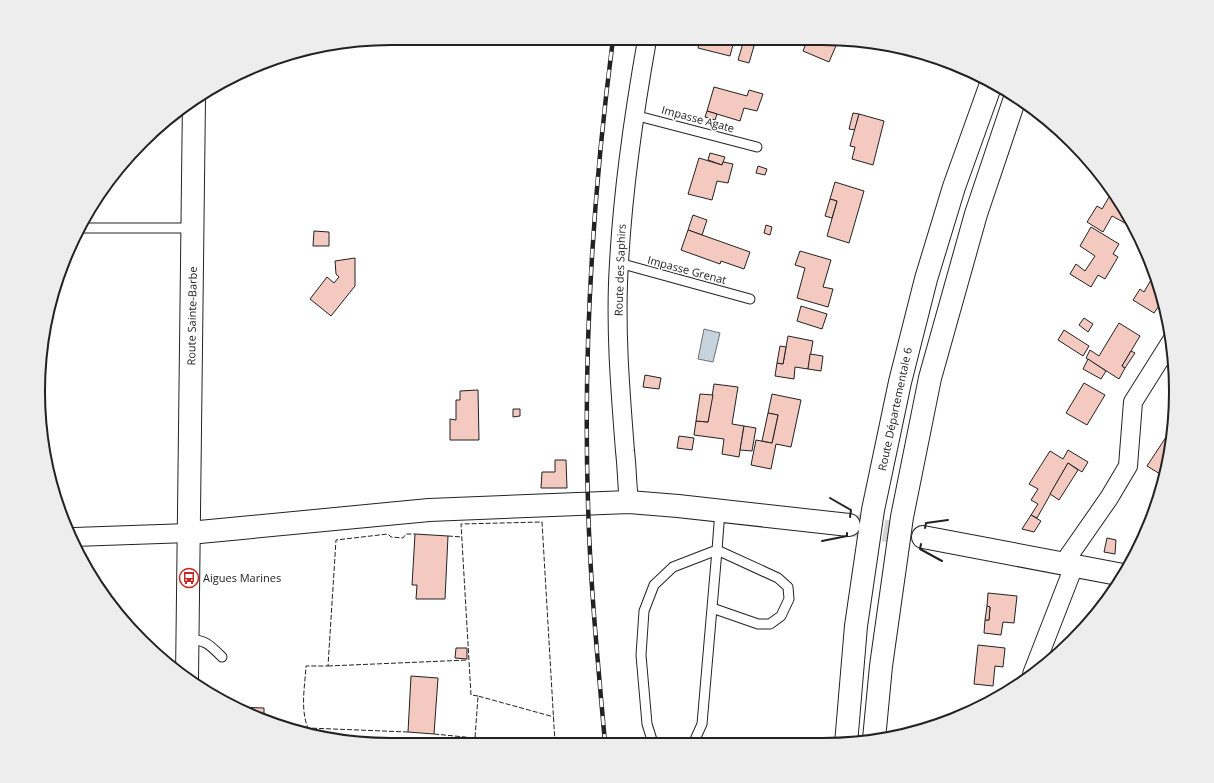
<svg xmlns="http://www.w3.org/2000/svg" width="1214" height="783" viewBox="0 0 1214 783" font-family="'Open Sans',sans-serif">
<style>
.water{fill:#c7d3dd;stroke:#6f6f6f}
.building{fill:#f3c9c0;stroke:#222}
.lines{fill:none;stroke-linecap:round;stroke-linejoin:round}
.secondary-tunnel{stroke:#d3d3d3;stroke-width:22;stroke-dasharray:22 11;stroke-linecap:butt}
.lane-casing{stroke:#222;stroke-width:11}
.street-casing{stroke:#222;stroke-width:20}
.secondary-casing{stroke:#222;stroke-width:24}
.highway-casing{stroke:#222;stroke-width:24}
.lane{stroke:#fff;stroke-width:9}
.street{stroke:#fff;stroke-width:18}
.secondary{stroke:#fff;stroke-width:22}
.highway{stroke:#fff;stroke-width:22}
.rail-casing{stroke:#222;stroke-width:4.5}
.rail{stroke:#fff;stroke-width:3;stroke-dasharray:9;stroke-linecap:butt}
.fence{stroke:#222;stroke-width:1;stroke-dasharray:5 2;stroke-linecap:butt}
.wall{stroke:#222;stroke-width:2}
.labels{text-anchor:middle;stroke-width:3;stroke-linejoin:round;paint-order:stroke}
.street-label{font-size:11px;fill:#222;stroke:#fff}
.poi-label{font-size:11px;fill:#222;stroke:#fff;text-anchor:start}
.rim{fill:none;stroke:#222;stroke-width:2}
</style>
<rect width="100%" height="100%" fill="#fff"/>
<polygon class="water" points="704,329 720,333 713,362 698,359"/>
<g class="building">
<polygon points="700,40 734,41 730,56 698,48"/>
<polygon points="807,41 838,41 829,62 803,51"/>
<polygon points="743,43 754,46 749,63 738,60"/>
<polygon points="714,87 747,96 749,90 763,94 757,111 744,108 740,121 707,111"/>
<polygon points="707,111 717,114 715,120 705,117"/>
<polygon points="853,113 859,114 855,130 849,129"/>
<polygon points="859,114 884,121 873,165 852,159 855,147 850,146"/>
<polygon points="710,153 725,157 722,165 708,160"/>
<polygon points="699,158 722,165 723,162 733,164 728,183 717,181 712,200 688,194"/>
<polygon points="758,166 767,169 765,175 756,173"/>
<polygon points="835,182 864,191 849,243 827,236 837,201 830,199"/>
<polygon points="1112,192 1129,216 1125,223 1112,216 1103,232 1087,222 1097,206 1102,209"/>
<polygon points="830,199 837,201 832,218 825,216"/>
<polygon points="693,215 707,220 702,235 688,230"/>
<polygon points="766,225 772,227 770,235 764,233"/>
<polygon points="1091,227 1119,244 1113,254 1118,257 1105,279 1098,275 1091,287 1070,274 1076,264 1085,271 1095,256 1080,246"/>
<polygon points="688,230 750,252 744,269 721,261 720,264 681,250"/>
<polygon points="314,231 329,232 329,246 313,246"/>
<polygon points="800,251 831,260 823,287 833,289 828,307 797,298 805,268 795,265"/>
<polygon points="355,258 355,286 331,316 310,299 327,277 334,283 339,277 336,274 335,261"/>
<polygon points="1155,273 1163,304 1161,303 1154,313 1133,300 1140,289 1144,292"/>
<polygon points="801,306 827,314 822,329 797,321"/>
<polygon points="1084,318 1093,324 1088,332 1079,325"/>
<polygon points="1119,323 1140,336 1122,366 1125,368 1119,379 1086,358 1090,350 1099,356"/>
<polygon points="1064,330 1089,346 1083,356 1058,340"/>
<polygon points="788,336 813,341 808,369 795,367 794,379 775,376 777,363 783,364"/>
<polygon points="780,346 786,347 783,364 777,363"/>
<polygon points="1131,351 1135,353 1125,368 1122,366"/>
<polygon points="810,354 823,356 821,371 808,369"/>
<polygon points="1088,359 1106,371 1101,379 1083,369"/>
<polygon points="645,375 661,378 659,389 643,387"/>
<polygon points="1084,383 1105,395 1087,425 1066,413"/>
<polygon points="714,384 738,387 732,424 744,426 739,457 722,454 724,439 694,435 696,421 708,422"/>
<polygon points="478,390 479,440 450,440 450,419 456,420 456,400 460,400 460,391"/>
<polygon points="700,394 713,395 708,422 696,421"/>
<polygon points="772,394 801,400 791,447 776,444 771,469 751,465 756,440 772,443 778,415 768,413"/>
<polygon points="513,409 520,409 520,416 513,417"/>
<polygon points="768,413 778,415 772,443 762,441"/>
<polygon points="744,426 756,428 752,451 740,450"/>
<polygon points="1168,434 1172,436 1165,477 1147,466"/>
<polygon points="679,436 694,438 692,450 677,448"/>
<polygon points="1068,450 1088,462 1082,472 1068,463 1037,518 1031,515 1038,504 1031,500 1038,489 1029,484 1050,451 1063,459"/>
<polygon points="555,460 566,460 567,488 541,488 542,472 555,472"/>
<polygon points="1068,463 1078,470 1059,500 1050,494"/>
<polygon points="1031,515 1041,521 1034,532 1022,529"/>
<polygon points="415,534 448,536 445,599 416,599 417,585 412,585"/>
<polygon points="1107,538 1116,540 1115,554 1104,552"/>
<polygon points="988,593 1017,596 1014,623 1003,622 1001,635 984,633 985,620 989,620 990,607 987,606"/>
<polygon points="987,606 990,607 989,620 985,620"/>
<polygon points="978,645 1005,648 1003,667 995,666 993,686 974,684"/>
<polygon points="456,648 467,648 467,659 455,658"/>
<polygon points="411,676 438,678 434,734 408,732"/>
<polygon points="238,707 264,708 264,720 256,718"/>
</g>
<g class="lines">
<polyline class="secondary-tunnel" points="851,525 923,537"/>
<g class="lane-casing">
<g id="lane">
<polyline points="634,115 757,147"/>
<polyline points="83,228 193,228"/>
<polyline points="619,263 750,299"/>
<path d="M188,639c18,1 22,6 34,18"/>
<polyline points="653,743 647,724 641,655 644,611 654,585 673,567 717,550 720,510"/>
<polyline points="693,744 702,724 717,550 778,578 788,587 789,599 781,616 770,624 758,624 712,608"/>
</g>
</g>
<g class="street-casing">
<g id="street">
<path d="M629,502c-2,-17 -2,-34 -4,-51 -5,-63 -10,-126 -6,-188 4,-75 15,-150 28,-223"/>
<polyline points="74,537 189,533"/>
<polyline points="1063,564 1109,498 1128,466 1133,402 1172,340"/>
<polyline points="1032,674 1074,566"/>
</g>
</g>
<g class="secondary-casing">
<g id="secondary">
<polyline points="189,533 429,510 629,502 678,506 849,525"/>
<polyline points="923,537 1123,575"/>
<polyline points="187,678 194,98"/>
</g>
</g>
<g class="highway-casing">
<g id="highway">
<polyline points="874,739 881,666 902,517 930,378 976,214 1015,98"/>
<polyline points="846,744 856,626 873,510 900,382 926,279 954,187 991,84"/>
</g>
</g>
<use href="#lane" class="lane"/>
<use href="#street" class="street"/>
<use href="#secondary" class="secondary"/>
<use href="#highway" class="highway"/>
<g class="rail-casing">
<path id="rail" d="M605,743c-7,-80 -15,-160 -17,-240 -5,-155 5,-310 25,-464"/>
</g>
<use href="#rail" class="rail"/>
<g class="fence">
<polyline points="448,536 462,537"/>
<polyline points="328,666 468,660"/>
<polyline points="478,696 471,695 461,524 542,522 555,743"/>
<path d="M408,732l-100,-4c-8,-19 -3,-42 -2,-62h22l8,-126 52,-6 3,3 12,1 3,-4h9"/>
<polyline points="434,734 475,738 478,696 554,717"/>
</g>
<g class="wall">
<polyline points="830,498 851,510 850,517"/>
<polyline points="925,528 926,523 948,520"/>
<polyline points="822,541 847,536 847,533"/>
<polyline points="921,544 920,549 942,561"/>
</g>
</g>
<defs>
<g id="bus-ring" transform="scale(1)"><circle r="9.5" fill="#fff" stroke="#c62828" stroke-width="1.5"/><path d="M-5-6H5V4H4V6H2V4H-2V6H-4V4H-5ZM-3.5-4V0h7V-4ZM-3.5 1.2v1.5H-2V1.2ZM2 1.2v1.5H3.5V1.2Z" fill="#c62828"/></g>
</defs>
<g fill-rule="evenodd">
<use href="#bus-ring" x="189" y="578"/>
</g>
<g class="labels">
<g class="street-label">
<text transform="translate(698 119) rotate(15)" y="4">Impasse Agate</text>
<text transform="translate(620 270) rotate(-88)" y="4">Route des Saphirs</text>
<text transform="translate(687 270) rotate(15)" y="4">Impasse Grenat</text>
<text transform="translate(192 316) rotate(-89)" y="4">Route Sainte-Barbe</text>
<text transform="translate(895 409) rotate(-78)" y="4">Route Départementale 6</text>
</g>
<g class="poi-label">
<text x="203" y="582">Aigues Marines</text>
</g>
</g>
<path d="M0 0H1214V783H0ZM391 45H823A346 346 0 0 1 1169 391V392A346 346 0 0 1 823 738H391A346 346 0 0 1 45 392V391A346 346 0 0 1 391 45Z" fill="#ededed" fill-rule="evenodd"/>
<path class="rim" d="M391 45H823A346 346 0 0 1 1169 391V392A346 346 0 0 1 823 738H391A346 346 0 0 1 45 392V391A346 346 0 0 1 391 45Z"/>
</svg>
